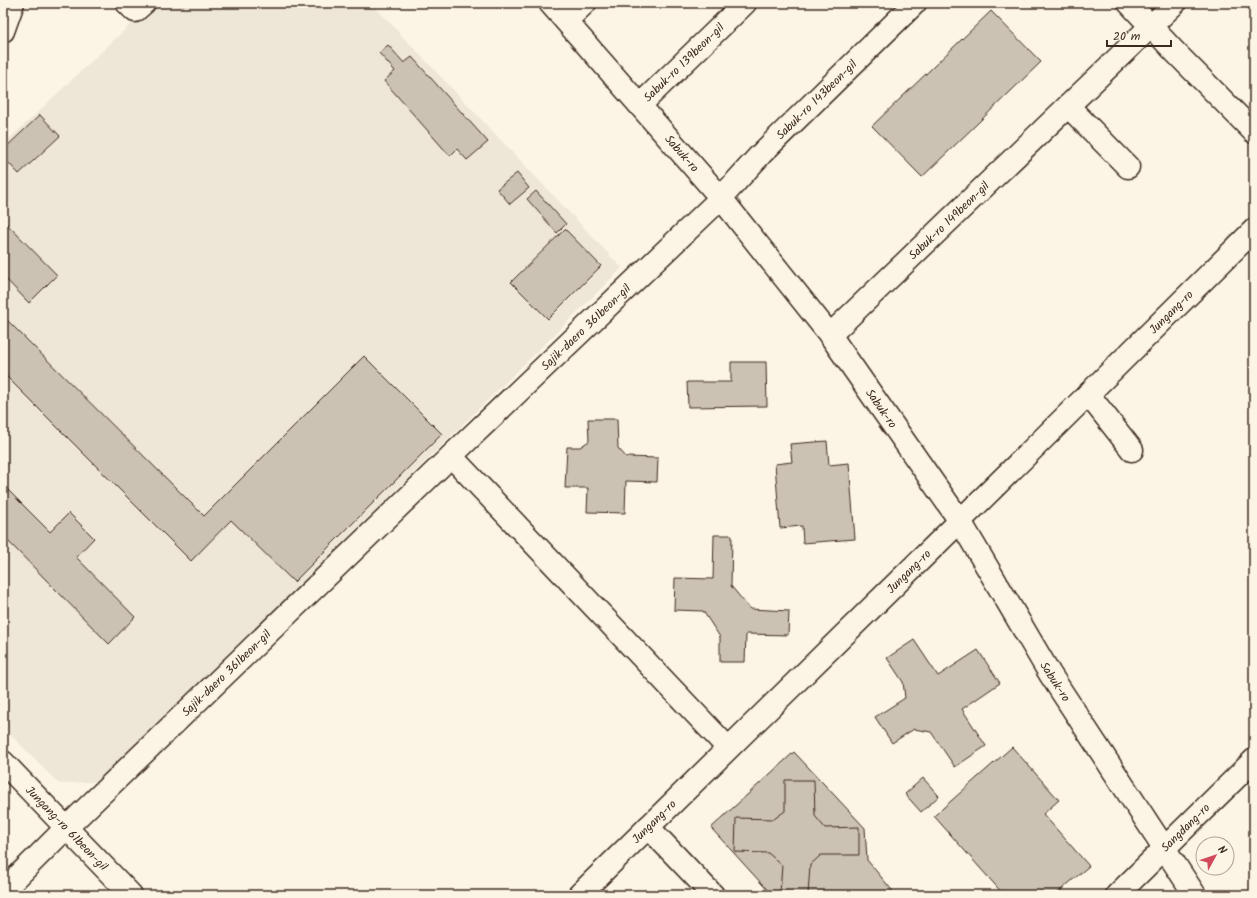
<svg xmlns="http://www.w3.org/2000/svg" width="1257" height="898" viewBox="0 0 1257 898" font-family="Kalam,sans-serif">
<style>
.built{fill:#eee6d6}
.building{fill:#ccc2b3;stroke:#3b2a1e}
.lines{fill:none;stroke-linecap:round;stroke-linejoin:round}
.minor-casing{stroke:#3b2a1e;stroke-width:25}
.major-casing{stroke:#3b2a1e;stroke-width:25}
.minor{stroke:#fcf5e5;stroke-width:22}
.major{stroke:#fcf5e5;stroke-width:22}
.labels{text-anchor:middle;stroke-width:4;stroke-linejoin:round;paint-order:stroke}
.street-label{font-size:12px;fill:#3b2a1e;stroke:#fcf5e5}
</style>
<rect width="100%" height="100%" fill="#fcf5e5"/>
<filter id="ink" filterUnits="userSpaceOnUse"><feTurbulence type="fractalNoise" baseFrequency=".025" numOctaves="2"/><feDisplacementMap in="SourceGraphic" scale="8" xChannelSelector="R" yChannelSelector="G"/><feConvolveMatrix kernelMatrix="1 2 1 2 8 2 1 2 1" color-interpolation-filters="sRGB"/></filter>
<g filter="url(#ink)">
<polygon class="built" points="153,3 371,3 622,268 100,781 59,784 3,727 3,145"/>
<g class="building">
<polygon points="991,11 1041,62 922,177 872,126"/>
<polygon points="388,45 404,63 412,57 488,142 467,160 457,149 450,156 384,81 395,71 379,53"/>
<polygon points="40,115 60,136 19,174 3,157 3,150"/>
<polygon points="517,173 529,188 510,204 497,189"/>
<polygon points="536,191 566,224 557,233 527,199"/>
<polygon points="3,220 57,275 29,303 3,276"/>
<polygon points="565,229 601,266 548,319 511,282"/>
<polygon points="3,316 204,516 364,356 442,434 294,582 231,520 191,561 3,373"/>
<polygon points="731,362 766,362 767,406 688,407 687,382 731,382"/>
<polygon points="588,419 617,419 618,448 626,457 658,458 657,482 626,481 625,513 587,512 588,488 565,488 567,447 580,447 589,441"/>
<polygon points="827,441 829,465 849,463 855,539 803,543 802,526 780,528 775,464 792,462 790,444"/>
<polygon points="3,485 50,532 69,513 94,538 76,557 135,617 109,644 3,536"/>
<polygon points="714,535 732,535 731,586 750,609 789,611 788,635 746,634 745,662 720,662 720,637 703,611 674,610 675,578 713,579"/>
<polygon points="914,640 938,676 978,650 1000,683 962,709 986,746 955,767 931,732 914,729 892,743 875,717 905,698 903,682 887,658"/>
<polygon points="1012,747 1059,800 1043,814 1089,866 1055,895 1004,895 934,816"/>
<polygon points="794,752 865,828 867,860 896,895 772,895 711,828"/>
<polygon points="923,778 939,796 921,812 905,794"/>
<polygon points="785,780 814,780 815,816 825,828 859,827 859,855 821,855 810,865 808,895 780,893 782,865 768,853 735,852 736,818 774,819 785,811"/>
</g>
<g class="lines">
<g class="minor-casing">
<g id="minor">
<polyline points="127,3 135,11 144,3"/>
<path id="s1" d="M550,3l171,195 109,137 130,186 90,153 145,221"/>
<polyline points="1129,3 1175,52 1254,132"/>
<polyline points="566,21 585,3"/>
<polyline points="3,31 13,3"/>
<path id="s2" d="M640,105l105,-102"/>
<polyline points="1068,106 1128,167"/>
<path id="s3" d="M830,335l345,-332"/>
<polyline points="1088,394 1132,450"/>
<polyline points="451,456 728,748"/>
<path id="s4" d="M3,762l128,133"/>
<polyline points="648,827 713,895"/>
<path id="s5" d="M3,891l63,-63 385,-372 270,-258 40,-44 154,-151"/>
<path id="s6" d="M579,895l381,-374 294,-291"/>
</g>
</g>
<g class="major-casing">
<g id="major">
<path id="s7" d="M1117,895l137,-135"/>
</g>
</g>
<use href="#minor" class="minor"/>
<use href="#major" class="major"/>
</g>
</g>
<g class="labels">
<g class="street-label">
<text dy="4" stroke="none"><textPath href="#s2" startOffset="61">Sabuk-ro 139beon-gil</textPath></text>
<text dy="4" stroke="none"><textPath href="#s5" startOffset="1135">Sabuk-ro 143beon-gil</textPath></text>
<text dy="4" stroke="none"><textPath href="#s1" startOffset="200">Sabuk-ro</textPath></text>
<text dy="4" stroke="none"><textPath href="#s3" startOffset="165">Sabuk-ro 149beon-gil</textPath></text>
<text dy="4" stroke="none"><textPath href="#s6" startOffset="831">Jungang-ro</textPath></text>
<text dy="4" stroke="none"><textPath href="#s5" startOffset="811">Sajik-daero 361beon-gil</textPath></text>
<text dy="4" stroke="none"><textPath href="#s1" startOffset="524">Sabuk-ro</textPath></text>
<text dy="4" stroke="none"><textPath href="#s6" startOffset="462">Jungang-ro</textPath></text>
<text dy="4" stroke="none"><textPath href="#s5" startOffset="312">Sajik-daero 361beon-gil</textPath></text>
<text dy="4" stroke="none"><textPath href="#s1" startOffset="848">Sabuk-ro</textPath></text>
<text dy="4" stroke="none"><textPath href="#s6" startOffset="105">Jungang-ro</textPath></text>
<text dy="4" stroke="none"><textPath href="#s7" startOffset="96">Sangdang-ro</textPath></text>
<text dy="4" stroke="none"><textPath href="#s4" startOffset="92">Jungang-ro 61beon-gil</textPath></text>
</g>
</g>
<rect width="1257" height="898" fill="none" stroke="#fcf5e5" stroke-width="16"/>
<rect x="8" y="8" width="1241" height="882" fill="none" stroke="#3b2a1e" stroke-width="1.5" filter="url(#ink)"/>
<g transform="translate(1215 856) rotate(50)"><circle r="19" fill="#fcf5e5" stroke="#afa495"/>
<path d="M0-3L7 15L0 10L-7 15Z" fill="#d1495b"/>
<text y="-6" font-size="11" font-weight="bold" text-anchor="middle" fill="#3b2a1e">N</text>
</g>
<path d="M1107 40v6h64v-6" fill="none" stroke="#3b2a1e" stroke-width="2"/>
<text x="1113" y="40" font-size="12" fill="#3b2a1e" stroke="#fcf5e5" stroke-width="3" paint-order="stroke">20 m</text>
</svg>
